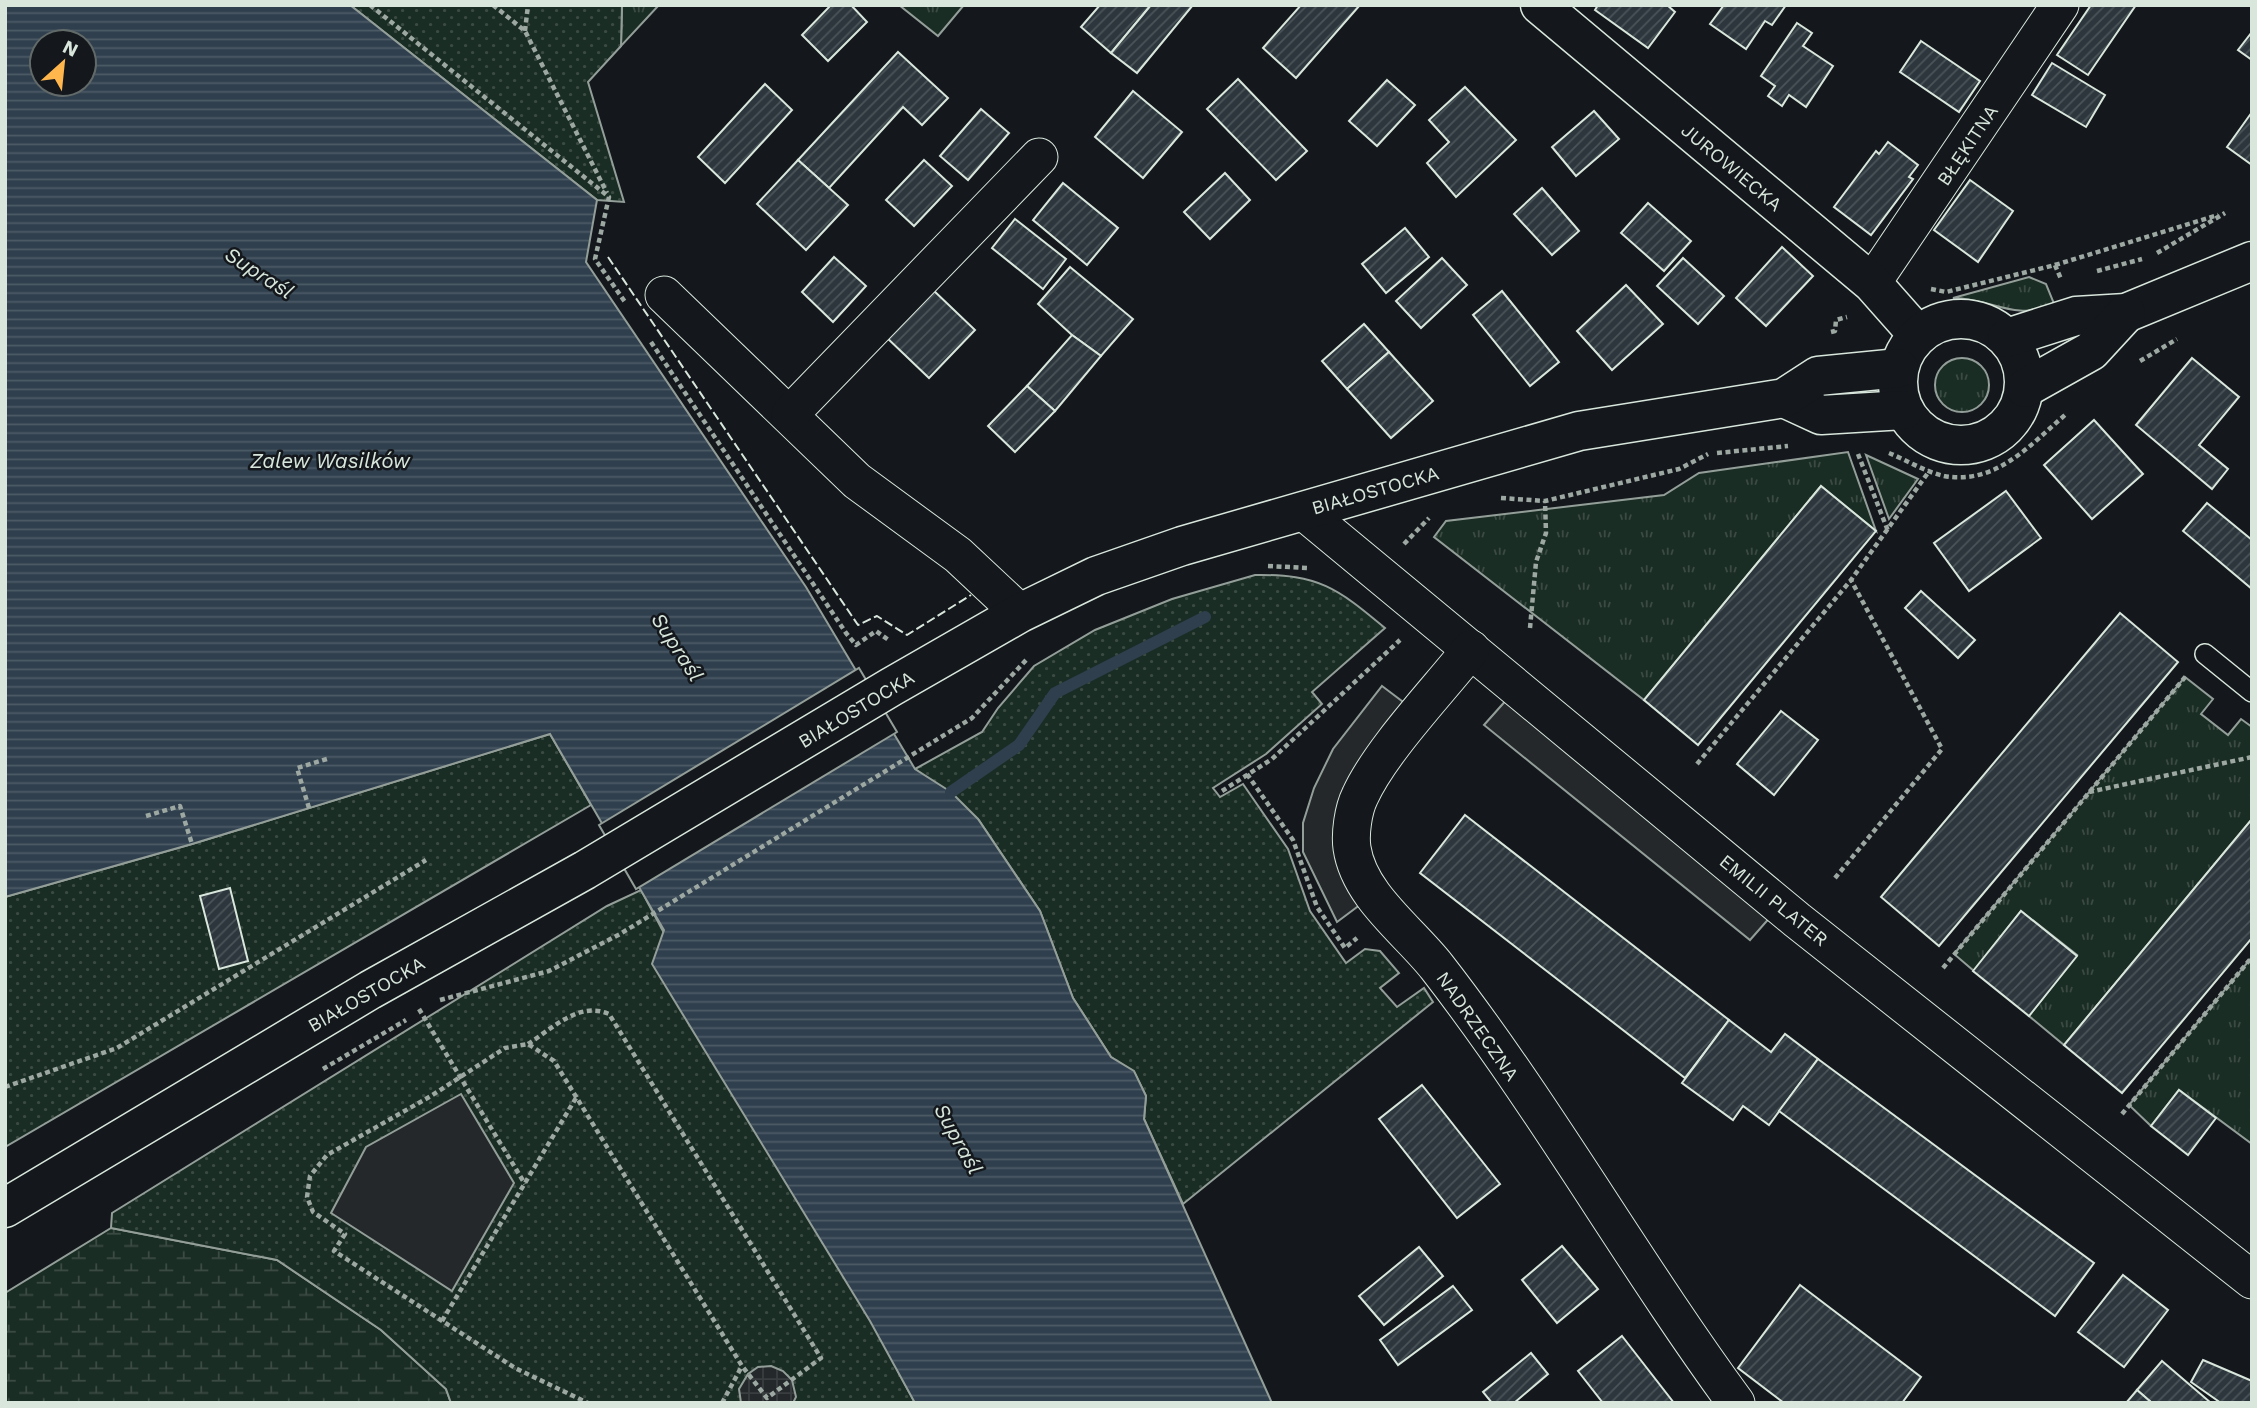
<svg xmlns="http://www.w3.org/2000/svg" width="2257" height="1408" viewBox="0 0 2257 1408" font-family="'Work Sans',sans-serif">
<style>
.grass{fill:url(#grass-tufts);stroke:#939e99;stroke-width:2}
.wetland{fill:url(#wetland-marsh);stroke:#939e99;stroke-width:2}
.park{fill:url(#park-dots);stroke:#939e99;stroke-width:2}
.parking{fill:#24282b;stroke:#939e99;stroke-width:2}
.plaza{fill:url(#plaza-grid);stroke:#939e99;stroke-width:2}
.water{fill:url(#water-rules);stroke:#939e99;stroke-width:2;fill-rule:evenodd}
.pier{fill:#14181c;stroke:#939e99;stroke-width:2}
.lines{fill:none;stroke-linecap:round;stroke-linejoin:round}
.stream{stroke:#2f3f4d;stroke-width:12}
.building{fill:url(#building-hatch);stroke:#d8e6dc;stroke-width:2}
.service-casing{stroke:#d8e6dc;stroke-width:22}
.minor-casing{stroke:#d8e6dc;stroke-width:39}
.tertiary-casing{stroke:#d8e6dc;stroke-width:41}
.secondary-casing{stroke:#d8e6dc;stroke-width:41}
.path{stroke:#9da8a2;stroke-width:4.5;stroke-dasharray:5 3.5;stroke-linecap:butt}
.service{stroke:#14181c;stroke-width:19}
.minor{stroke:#14181c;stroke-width:37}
.tertiary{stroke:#14181c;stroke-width:38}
.secondary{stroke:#14181c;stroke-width:38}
.fence{stroke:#d8e6dc;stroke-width:2;stroke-dasharray:9 3.5;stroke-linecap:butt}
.labels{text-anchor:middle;stroke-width:5;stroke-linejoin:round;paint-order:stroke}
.street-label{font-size:19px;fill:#d8e6dc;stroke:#14181c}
.water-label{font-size:21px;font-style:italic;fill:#d8e6dc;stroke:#14181c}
</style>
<defs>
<pattern id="grass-tufts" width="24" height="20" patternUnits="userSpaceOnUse" patternTransform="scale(1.75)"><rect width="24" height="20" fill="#1a2d24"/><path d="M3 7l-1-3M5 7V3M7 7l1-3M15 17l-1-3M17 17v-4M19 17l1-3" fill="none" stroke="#3b4b43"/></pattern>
<pattern id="wetland-marsh" width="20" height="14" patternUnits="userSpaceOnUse" patternTransform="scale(1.75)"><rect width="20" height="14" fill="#1a2d24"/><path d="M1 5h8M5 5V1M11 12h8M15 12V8" fill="none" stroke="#3b4b43"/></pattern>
<pattern id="park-dots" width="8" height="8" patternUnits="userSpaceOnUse" patternTransform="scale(1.75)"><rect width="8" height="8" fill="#1a2d24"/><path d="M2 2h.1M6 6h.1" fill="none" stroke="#3b4b43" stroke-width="1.8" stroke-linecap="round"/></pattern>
<pattern id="plaza-grid" width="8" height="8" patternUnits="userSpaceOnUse" patternTransform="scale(1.75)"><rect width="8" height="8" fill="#24282b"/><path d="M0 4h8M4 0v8" fill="none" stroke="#393d3f"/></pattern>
<pattern id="water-rules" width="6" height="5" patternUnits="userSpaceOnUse" patternTransform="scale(1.75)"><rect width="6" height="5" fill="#2f3f4d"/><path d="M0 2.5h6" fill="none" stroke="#4c5b66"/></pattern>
<pattern id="building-hatch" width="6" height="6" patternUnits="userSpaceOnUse" patternTransform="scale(1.75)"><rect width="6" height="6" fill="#2c363c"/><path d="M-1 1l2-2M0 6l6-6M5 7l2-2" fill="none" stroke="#4a5358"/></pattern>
</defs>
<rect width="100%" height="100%" fill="#14181c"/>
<g class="grass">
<polygon points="622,5 659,5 621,46"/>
<polygon points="899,5 964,5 938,36"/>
<path d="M2029,277l17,7 9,22c-46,14 -60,-7 -102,-8z"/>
<circle cx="1962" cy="385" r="27"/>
<polygon points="1848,452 1876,531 1821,486 1644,700 1434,537 1446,521 1664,495 1699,473"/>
<polygon points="1866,455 1918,479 1889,519"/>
<polygon points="2185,677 2213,699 2201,714 2228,735 2241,719 2252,727 2252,819 2064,1045 2029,1016 2077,955 2021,911 1974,971 1954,954"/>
<polygon points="2252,957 2252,1144 2179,1090 2151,1126 2129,1105"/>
</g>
<polygon class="wetland" points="111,1228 277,1260 381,1330 446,1389 451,1403 5,1403 5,1293"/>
<g class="park">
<polygon points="350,5 622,5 621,46 588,82 624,202 597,200"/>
<path d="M1255,575c64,-1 82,13 130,53l-73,64 10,12 -56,50 -53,34 7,9 23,-13 45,65 22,62 36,52 19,-14 15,2 19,22 -19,15 17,19 27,-19 9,14 -250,202 -39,-85 2,-23 -12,-24 -23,-15 -38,-59 -33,-87 -62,-92 -63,-50 67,-37 16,-24 36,-42 61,-36 77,-31z"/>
<polygon points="550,734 591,805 5,1147 5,897 192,844"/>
<polygon points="641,890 915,1403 451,1403 446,1389 381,1330 277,1260 111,1228 112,1213 607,906"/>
</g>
<g class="parking">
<polygon points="1382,686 1419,714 1358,798 1373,895 1337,922 1303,852 1303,823 1314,788 1333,749"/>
<polygon points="1517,688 1780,906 1750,940 1484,725"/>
<polygon points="461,1094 514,1183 452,1291 331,1213 366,1147"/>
</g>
<polygon class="plaza" points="771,1366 783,1371 792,1380 796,1397 793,1403 741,1403 739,1389 748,1374 758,1367"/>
<path class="water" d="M5,5h345l247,195 -11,62 220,325 109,182 36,23 27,27 62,92 33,87 38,59 23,14 12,25 -2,23 128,284h-357l-45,-82 -218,-357 12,-34 -114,-196 -358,110 -187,53zM42,42h42v42h-42z"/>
<polygon class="pier" points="859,668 897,732 636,889 599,825"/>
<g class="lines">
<polyline class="stream" points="951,792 1019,745 1055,693 1205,617"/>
</g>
<g class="building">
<polygon points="831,5 851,5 867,22 828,61 802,35"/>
<polygon points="1100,5 1151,5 1111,53 1081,27"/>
<polygon points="1151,5 1193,5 1137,73 1111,53"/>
<polygon points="1301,5 1360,5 1296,78 1263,48"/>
<polygon points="1598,5 1667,5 1675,12 1648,48 1595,10"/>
<polygon points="1724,5 1786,5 1772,25 1765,21 1746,49 1710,24"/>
<polygon points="2091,5 2136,5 2088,75 2057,55"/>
<polygon points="1797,23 1812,33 1803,46 1833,66 1806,107 1789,95 1782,106 1768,96 1775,86 1761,76"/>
<polygon points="2252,32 2252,60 2238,50"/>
<polygon points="1921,41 1980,81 1959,112 1900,72"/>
<polygon points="898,52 948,98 922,125 903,107 829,188 798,160"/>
<polygon points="2052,63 2105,95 2086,127 2032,95"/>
<polygon points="1238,79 1307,151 1276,180 1207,109"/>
<polygon points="1387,80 1415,105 1377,146 1349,121"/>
<polygon points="765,84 792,110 725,183 698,157"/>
<polygon points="1465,87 1516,140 1456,197 1427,163 1449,142 1429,120"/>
<polygon points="1133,91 1182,132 1143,178 1095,137"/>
<polygon points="981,109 1009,133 968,180 940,156"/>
<polygon points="1594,111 1619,139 1576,176 1552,147"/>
<polygon points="2252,112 2252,165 2227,147"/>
<polygon points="1888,142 1918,165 1909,177 1913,179 1871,235 1834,207 1876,151 1879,154"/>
<polygon points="798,160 848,205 806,250 757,204"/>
<polygon points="924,160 952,186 914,226 886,200"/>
<polygon points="1225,173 1250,200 1210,239 1184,212"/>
<polygon points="1970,180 2013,211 1978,262 1934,230"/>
<polygon points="1063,183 1118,228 1087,265 1033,220"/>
<polygon points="1542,188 1579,231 1552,255 1514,214"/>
<polygon points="1648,203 1691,241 1664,271 1621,233"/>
<polygon points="1015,219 1066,259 1043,289 992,248"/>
<polygon points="1405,228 1429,257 1386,293 1362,264"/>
<polygon points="1782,247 1813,276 1766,326 1736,298"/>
<polygon points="834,257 866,286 833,322 802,292"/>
<polygon points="1442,258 1467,285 1421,328 1396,301"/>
<polygon points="1683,258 1724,296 1698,324 1657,286"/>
<polygon points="1070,267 1133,319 1101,356 1072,335 1038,304"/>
<polygon points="1626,285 1663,324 1612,370 1577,331"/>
<polygon points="931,288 975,330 929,378 885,336"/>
<polygon points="1502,291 1559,362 1530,386 1473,315"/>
<polygon points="1364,324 1389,352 1347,389 1322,361"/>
<polygon points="1072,335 1101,356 1055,411 1027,386"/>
<polygon points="1389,352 1433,401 1391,438 1347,389"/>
<polygon points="2192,358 2239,397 2199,445 2228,469 2212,489 2136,425"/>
<polygon points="1027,386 1055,411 1015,452 988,426"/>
<polygon points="2094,420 2143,474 2092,519 2044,465"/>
<polygon points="1821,486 1876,531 1698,745 1644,700"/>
<polygon points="2006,491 2041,538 1969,591 1934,543"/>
<polygon points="2207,503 2252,540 2252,589 2183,531"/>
<polygon points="1921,591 1975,640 1958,658 1905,608"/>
<polygon points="2120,613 2178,662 1939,946 1881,897"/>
<polygon points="1781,711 1818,740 1774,795 1737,764"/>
<polygon points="1465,815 1729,1020 1685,1078 1420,873"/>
<polygon points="2252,819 2252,938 2122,1093 2064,1045"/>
<polygon points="230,888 248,961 219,969 200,896"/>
<polygon points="2021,911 2077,956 2029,1016 1973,971"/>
<polygon points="1729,1020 1771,1052 1785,1034 1818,1059 1769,1125 1743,1106 1733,1120 1682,1083"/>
<polygon points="1818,1059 2094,1263 2055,1316 1779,1111"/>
<polygon points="1422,1085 1500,1184 1457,1218 1379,1119"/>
<polygon points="2179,1090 2216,1118 2188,1155 2151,1126"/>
<polygon points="1562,1246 1598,1289 1557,1323 1522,1280"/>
<polygon points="1419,1247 1443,1276 1384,1325 1359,1296"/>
<polygon points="2123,1275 2168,1310 2124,1367 2078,1332"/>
<polygon points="1800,1285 1921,1377 1902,1403 1784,1403 1738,1368"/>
<polygon points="1453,1286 1472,1310 1398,1365 1380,1340"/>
<polygon points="1622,1336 1674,1403 1603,1403 1578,1371"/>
<polygon points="1531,1353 1548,1374 1514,1403 1492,1403 1483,1392"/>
<polygon points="2203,1360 2252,1381 2252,1403 2221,1403 2191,1382"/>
<polygon points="2162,1361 2211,1403 2152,1403 2137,1390"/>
<polygon points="2137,1390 2152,1403 2126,1403"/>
</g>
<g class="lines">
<g class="service-casing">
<polyline id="service" points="2205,654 2252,692"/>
</g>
<g class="minor-casing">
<g id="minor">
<polyline points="1872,283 2060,5"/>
<polyline points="664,295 857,481 958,555 1020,613"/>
<polyline points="790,414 1039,157"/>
<polyline points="1303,511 1797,920 2252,1280"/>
<path d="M1471,649c-33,42 -90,101 -111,147 -7,14 -10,38 -8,52 7,48 57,83 85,119 108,139 195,294 299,436"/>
</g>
</g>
<g class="tertiary-casing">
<polyline id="tertiary" points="1540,5 1872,283 1918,335"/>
</g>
<g class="secondary-casing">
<g id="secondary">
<circle cx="1961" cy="382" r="63"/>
<polyline points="2007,338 2076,316 2126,313 2252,261"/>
<polyline points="2025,388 2091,351 2126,313"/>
<polyline points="1784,398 1821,415 1904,410"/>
<polyline points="5,1208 370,990 585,870 891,687 1020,613 1096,576 1182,546 1579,431 1784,398 1818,376 1899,368"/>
</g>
</g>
<g class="path">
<polyline points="370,5 609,197 595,259 625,302"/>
<polyline points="493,5 525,31 607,193"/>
<polyline points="525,31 528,5"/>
<polyline points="2157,253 2225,213"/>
<polyline points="2055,265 2218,215"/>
<polyline points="2097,271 2142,259"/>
<polyline points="1931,289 1946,292 2055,265 2061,279"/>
<polyline points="1831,332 1835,331 1836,320 1847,317"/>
<polyline points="651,342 846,633 856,645 876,631 890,641"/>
<polyline points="2140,361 2177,339"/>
<polyline points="1717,453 1788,446"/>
<path d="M1889,453c17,7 37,19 55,23 52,9 85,-30 121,-61"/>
<polyline points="1858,454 1888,531"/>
<polyline points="1501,498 1545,501 1679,469 1708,454"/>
<polyline points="1404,544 1429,518"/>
<polyline points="1268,566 1308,568"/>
<polyline points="1530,628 1536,562 1546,533 1545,501"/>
<polyline points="1697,764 1851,580 1930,470"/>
<polyline points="1247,774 1293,840 1317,907 1345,948 1357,938"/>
<polyline points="1222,791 1272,759 1400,640"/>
<polyline points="2089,792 2252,757"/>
<polyline points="309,808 297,768 327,759"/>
<polyline points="146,816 180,806 192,844"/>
<polyline points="1835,878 1942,749 1851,580"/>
<polyline points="1943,968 2186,676"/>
<polyline points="440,1000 549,971 620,934 972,718 1028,658"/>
<polyline points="419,1009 525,1184"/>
<path d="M528,1044c25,-16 51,-43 81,-30l212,344 -54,40 -25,-32 -188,-305 -26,-17 -23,4 -74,48 -104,59 -17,21 -3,21 6,15 32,22 -11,17 181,117 73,35"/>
<polyline points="323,1069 406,1020"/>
<polyline points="5,1087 117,1048 426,860"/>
<polyline points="2122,1114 2252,957"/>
<polyline points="442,1321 576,1098"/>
<polyline points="722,1403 742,1366"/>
</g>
<use href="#service" class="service"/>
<use href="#minor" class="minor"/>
<use href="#tertiary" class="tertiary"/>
<use href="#secondary" class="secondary"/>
<polyline class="fence" points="608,257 858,625 877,616 907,635 971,595"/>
</g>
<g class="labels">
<g class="street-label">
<text transform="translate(1967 145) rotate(-56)" y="7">BŁĘKITNA</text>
<text transform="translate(1732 167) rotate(40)" y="7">JUROWIECKA</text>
<text transform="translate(1375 490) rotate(-16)" y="7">BIAŁOSTOCKA</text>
<text transform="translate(856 709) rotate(-31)" y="7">BIAŁOSTOCKA</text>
<text transform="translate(1774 900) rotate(39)" y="7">EMILII PLATER</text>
<text transform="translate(366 994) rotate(-30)" y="7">BIAŁOSTOCKA</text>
<text transform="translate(1478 1026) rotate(55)" y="7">NADRZECZNA</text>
</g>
<g class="water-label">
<text transform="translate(259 273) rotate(33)" y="7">Supraśl</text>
<text x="330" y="468">Zalew Wasilków</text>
<text transform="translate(677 647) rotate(57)" y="7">Supraśl</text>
<text transform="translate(958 1139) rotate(61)" y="7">Supraśl</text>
</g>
</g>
<rect width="2257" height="1408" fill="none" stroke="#d8e6dc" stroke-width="14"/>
<g transform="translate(63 63) rotate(27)"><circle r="33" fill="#14181c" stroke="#626a69" stroke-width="2"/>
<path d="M0-5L12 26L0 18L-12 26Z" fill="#ffb74d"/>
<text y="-10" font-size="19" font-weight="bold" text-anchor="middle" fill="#d8e6dc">N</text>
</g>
</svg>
